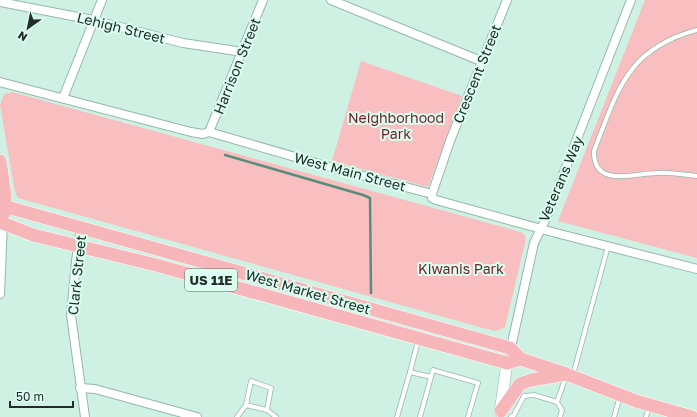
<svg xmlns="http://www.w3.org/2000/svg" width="697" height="417" viewBox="0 0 697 417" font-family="'Golos Text',sans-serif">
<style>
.green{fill:#f9bfc0}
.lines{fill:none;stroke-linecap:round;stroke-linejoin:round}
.stream{stroke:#578e7b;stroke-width:2.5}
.service-casing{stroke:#96b7aa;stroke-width:5.5}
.minor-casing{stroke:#96b7aa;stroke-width:10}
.secondary-casing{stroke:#96b7aa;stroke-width:12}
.primary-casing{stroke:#fff;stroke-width:14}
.service{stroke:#fff;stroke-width:4}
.minor{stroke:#fff;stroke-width:8}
.secondary{stroke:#fff;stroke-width:11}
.primary{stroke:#f7b6b9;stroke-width:13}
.labels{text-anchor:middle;stroke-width:4;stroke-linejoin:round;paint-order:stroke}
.shield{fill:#dcfef0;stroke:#586c64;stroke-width:1}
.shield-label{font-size:13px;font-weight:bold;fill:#202d28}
.street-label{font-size:14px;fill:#202d28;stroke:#dcfef0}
.park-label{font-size:14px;fill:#701f29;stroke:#dcfef0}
</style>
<rect width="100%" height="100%" fill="#cff1e3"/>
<g class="green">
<polygon points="645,0 697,0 697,258 558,221"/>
<polygon points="361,61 462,96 428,187 332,161"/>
<polygon points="12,92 521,232 525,236 525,243 505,327 496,331 490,330 18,198 15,192 0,105 4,94"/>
</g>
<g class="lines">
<polyline class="stream" points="225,155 363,195 370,198 371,293"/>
<g class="service-casing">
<g id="service">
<path d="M697,30c-70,19 -79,59 -103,121 -1,38 41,22 63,22 14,-1 27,2 40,3"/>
<polyline points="418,341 410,372 431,377 433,370 478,383 468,417"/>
<polyline points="573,375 608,246"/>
<polyline points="557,402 566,376"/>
<polyline points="246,405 251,381 271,388 267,410"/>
<polyline points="237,417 246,405 267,410 276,417"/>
<polyline points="397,417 410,372"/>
<polyline points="420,417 431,377"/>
<polyline points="511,417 514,415 524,396 534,395 557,402 562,410 560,417"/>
<polyline points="614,417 620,396"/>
<polyline points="646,417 649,406"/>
</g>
</g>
<g class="minor-casing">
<g id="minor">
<polyline points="331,0 481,61"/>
<polyline points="0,2 93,20 183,43 243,52"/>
<polyline points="0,82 191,132 203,134 209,132 326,166 432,194"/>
<polyline points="63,98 102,0"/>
<polyline points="209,132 263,0"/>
<polyline points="432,194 432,198 436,200 556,233 697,269"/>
<polyline points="432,194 450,141 507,0"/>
<polyline points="81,228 76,261 71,315 85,417"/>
<polyline points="0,294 3,223"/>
<polyline points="510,352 534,243 547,216 631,0"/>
<polyline points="80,388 95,389 197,417"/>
</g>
</g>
<g class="secondary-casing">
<polyline id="secondary" points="500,412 507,363"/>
</g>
<g class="primary-casing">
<g id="primary">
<polyline points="0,161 5,195 4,213"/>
<polyline points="0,205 510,348 521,359 566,374 636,401 692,417"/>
<polyline points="0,222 33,235 156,265 507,363 521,359"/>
<polyline points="501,411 520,384 531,380 566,374"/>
</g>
</g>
<use href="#service" class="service"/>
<use href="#minor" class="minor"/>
<use href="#secondary" class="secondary"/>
<use href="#primary" class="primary"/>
</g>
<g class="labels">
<rect class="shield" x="185" y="269" width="52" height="22" rx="3"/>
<g class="shield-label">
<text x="211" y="285">US 11E</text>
</g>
<g class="street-label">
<text transform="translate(121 28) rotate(14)" y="5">Lehigh Street</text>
<text transform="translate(237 66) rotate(-68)" y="5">Harrison Street</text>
<text transform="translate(477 74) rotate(-68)" y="5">Crescent Street</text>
<text transform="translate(350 172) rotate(15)" y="5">West Main Street</text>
<text transform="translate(561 179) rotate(-67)" y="5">Veterans Way</text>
<text transform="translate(77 275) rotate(-84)" y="5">Clark Street</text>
<text transform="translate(308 292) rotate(16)" y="5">West Market Street</text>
</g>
<g class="park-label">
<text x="396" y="123">Neighborhood<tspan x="396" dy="16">Park</tspan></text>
<text x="461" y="274">Kiwanis Park</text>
</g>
</g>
<g transform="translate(28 28) rotate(213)" stroke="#dcfef0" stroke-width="3" paint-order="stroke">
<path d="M0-3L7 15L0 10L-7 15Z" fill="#202d28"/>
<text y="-6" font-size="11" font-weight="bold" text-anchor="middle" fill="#202d28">N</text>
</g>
<path d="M10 401v6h63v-6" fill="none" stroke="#202d28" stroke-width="2"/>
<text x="16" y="401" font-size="12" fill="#202d28" stroke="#dcfef0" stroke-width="3" paint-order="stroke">50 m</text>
</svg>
